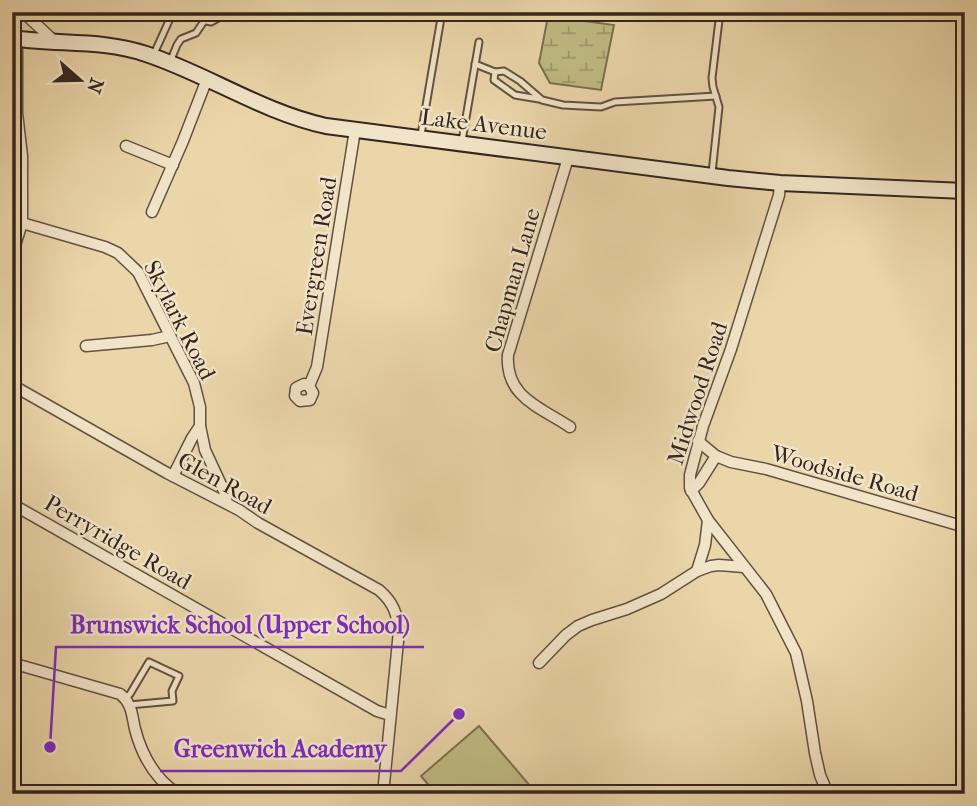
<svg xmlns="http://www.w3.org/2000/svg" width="977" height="806" viewBox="0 0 977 806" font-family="'IM FELL French Canon',serif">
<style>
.wetland{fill:url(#wetland-marsh);stroke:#7a7051;stroke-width:2}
.garden{fill:#c0bb83;stroke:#7a7051;stroke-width:2}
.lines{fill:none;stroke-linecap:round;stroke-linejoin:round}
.service-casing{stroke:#615242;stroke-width:9}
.minor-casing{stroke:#615242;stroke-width:13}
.secondary-casing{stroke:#33261f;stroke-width:18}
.service{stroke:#f2e4c8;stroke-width:5}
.minor{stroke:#f2e4c8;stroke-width:10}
.secondary{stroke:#f2e4c8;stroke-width:14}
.labels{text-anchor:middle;stroke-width:5;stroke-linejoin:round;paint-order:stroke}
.street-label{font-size:23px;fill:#33261f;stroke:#f2e4c8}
.leader{fill:none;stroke:#7b2cbf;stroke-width:2.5}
.callout-dot{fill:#7b2cbf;stroke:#f2e4c8;stroke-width:2.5}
.callout-label{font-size:24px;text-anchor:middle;font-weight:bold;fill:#7b2cbf;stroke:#f2e4c8;stroke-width:5;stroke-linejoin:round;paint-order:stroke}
</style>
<defs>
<pattern id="wetland-marsh" width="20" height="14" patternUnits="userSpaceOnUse" patternTransform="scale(1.75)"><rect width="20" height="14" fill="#c0bb83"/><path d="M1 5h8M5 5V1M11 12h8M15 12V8" fill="none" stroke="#9d986b"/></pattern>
</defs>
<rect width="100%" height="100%" fill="#ebd6aa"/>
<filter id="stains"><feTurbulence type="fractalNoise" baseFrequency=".00286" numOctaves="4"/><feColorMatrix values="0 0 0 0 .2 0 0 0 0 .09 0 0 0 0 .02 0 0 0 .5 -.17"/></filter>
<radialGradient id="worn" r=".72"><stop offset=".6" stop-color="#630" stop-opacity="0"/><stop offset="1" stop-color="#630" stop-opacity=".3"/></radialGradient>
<polygon class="wetland" points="548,16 614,25 601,90 550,83 539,63"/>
<polygon class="garden" points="479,726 537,794 436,794 421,776"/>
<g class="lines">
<g class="service-casing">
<g id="service">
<polyline points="196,12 202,20 211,22 220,17 219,12"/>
<polyline points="153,56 173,12"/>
<polyline points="170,62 177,45 181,39 196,33 204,21"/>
<polyline points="475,64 495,72 504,71 520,81 542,100 563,105 601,107 615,102 716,96"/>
<polyline points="495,72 494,80 515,95 539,99"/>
<polyline points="421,135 442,12"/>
<polyline points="462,141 479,42"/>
<polyline points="712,173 719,107 713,87 712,78 720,12"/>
<polyline points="126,698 130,694 149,662 179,676 172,691 173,701 129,705"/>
</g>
</g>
<g class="minor-casing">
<g id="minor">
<polyline points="23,12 53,40"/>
<polyline points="126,146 173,165"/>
<path d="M568,158l-60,197c-3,42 32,52 62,72"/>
<polyline points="780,183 779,195 731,349 703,426 690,475 690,488 708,520 766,594 796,653 807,701 815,753 820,775 828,794"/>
<polyline points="152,212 183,141 207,79"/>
<polyline points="22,223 105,247 118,253 138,272 194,383 200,407 200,426 205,450 224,491 227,503"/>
<polyline points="12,255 22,223 22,156 17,113 17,38"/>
<polyline points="86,346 152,340 170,336"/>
<path d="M12,385l155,88 72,37 19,13 121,67c14,12 18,23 20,41l-16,163"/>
<polyline points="309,386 304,384 296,388 295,396 300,401 310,400 313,393 309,386 317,367 355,130"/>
<polyline points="698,441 716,456 731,462 766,469 965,527"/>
<polyline points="173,476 192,438 200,426"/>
<polyline points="691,491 699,483 716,456"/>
<polyline points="12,504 377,711 390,715"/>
<polyline points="697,571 705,545 708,520"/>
<path d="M12,663l108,31c12,9 12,22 15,35 7,27 20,50 43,65"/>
<polyline points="539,663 566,635 578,626 592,620 627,609 661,594 697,571 711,566 719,565 744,567"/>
</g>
</g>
<g class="secondary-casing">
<path id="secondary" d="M12,38c45,7 90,1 134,16 61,20 116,58 180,72l402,52 52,5 185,8"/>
</g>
<use href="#service" class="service"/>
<use href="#minor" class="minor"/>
<use href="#secondary" class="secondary"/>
</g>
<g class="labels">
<g class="street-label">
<text transform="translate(484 124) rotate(7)" y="8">Lake Avenue</text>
<text transform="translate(316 256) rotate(-81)" y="8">Evergreen Road</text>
<text transform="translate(512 280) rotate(-74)" y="8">Chapman Lane</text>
<text transform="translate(180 320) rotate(63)" y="8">Skylark Road</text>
<text transform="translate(697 393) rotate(-72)" y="8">Midwood Road</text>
<text transform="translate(845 473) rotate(16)" y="8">Woodside Road</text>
<text transform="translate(225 483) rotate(29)" y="8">Glen Road</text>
<text transform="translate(118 542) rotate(30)" y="8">Perryridge Road</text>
</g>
</g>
<path class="leader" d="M50 747L56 647H424M459 714L401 771H160"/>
<g class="callout-dot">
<circle cx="50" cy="747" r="7"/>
<circle cx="459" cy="714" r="7"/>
</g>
<g class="callout-label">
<text x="240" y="633">Brunswick School (Upper School)</text>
<text x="280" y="757">Greenwich Academy</text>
</g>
<rect width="977" height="806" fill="none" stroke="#ebd6aa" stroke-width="42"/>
<rect x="14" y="14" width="949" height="778" fill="none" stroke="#33261f" stroke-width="3.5"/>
<rect x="21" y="21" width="935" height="764" fill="none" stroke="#33261f" stroke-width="2"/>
<g transform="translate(80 80) rotate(110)" stroke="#f2e4c8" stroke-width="5" paint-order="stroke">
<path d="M0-5L12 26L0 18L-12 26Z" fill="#33261f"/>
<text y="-10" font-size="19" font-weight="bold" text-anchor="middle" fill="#33261f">N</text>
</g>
<rect width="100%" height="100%" filter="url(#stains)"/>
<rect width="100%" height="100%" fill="url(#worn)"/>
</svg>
